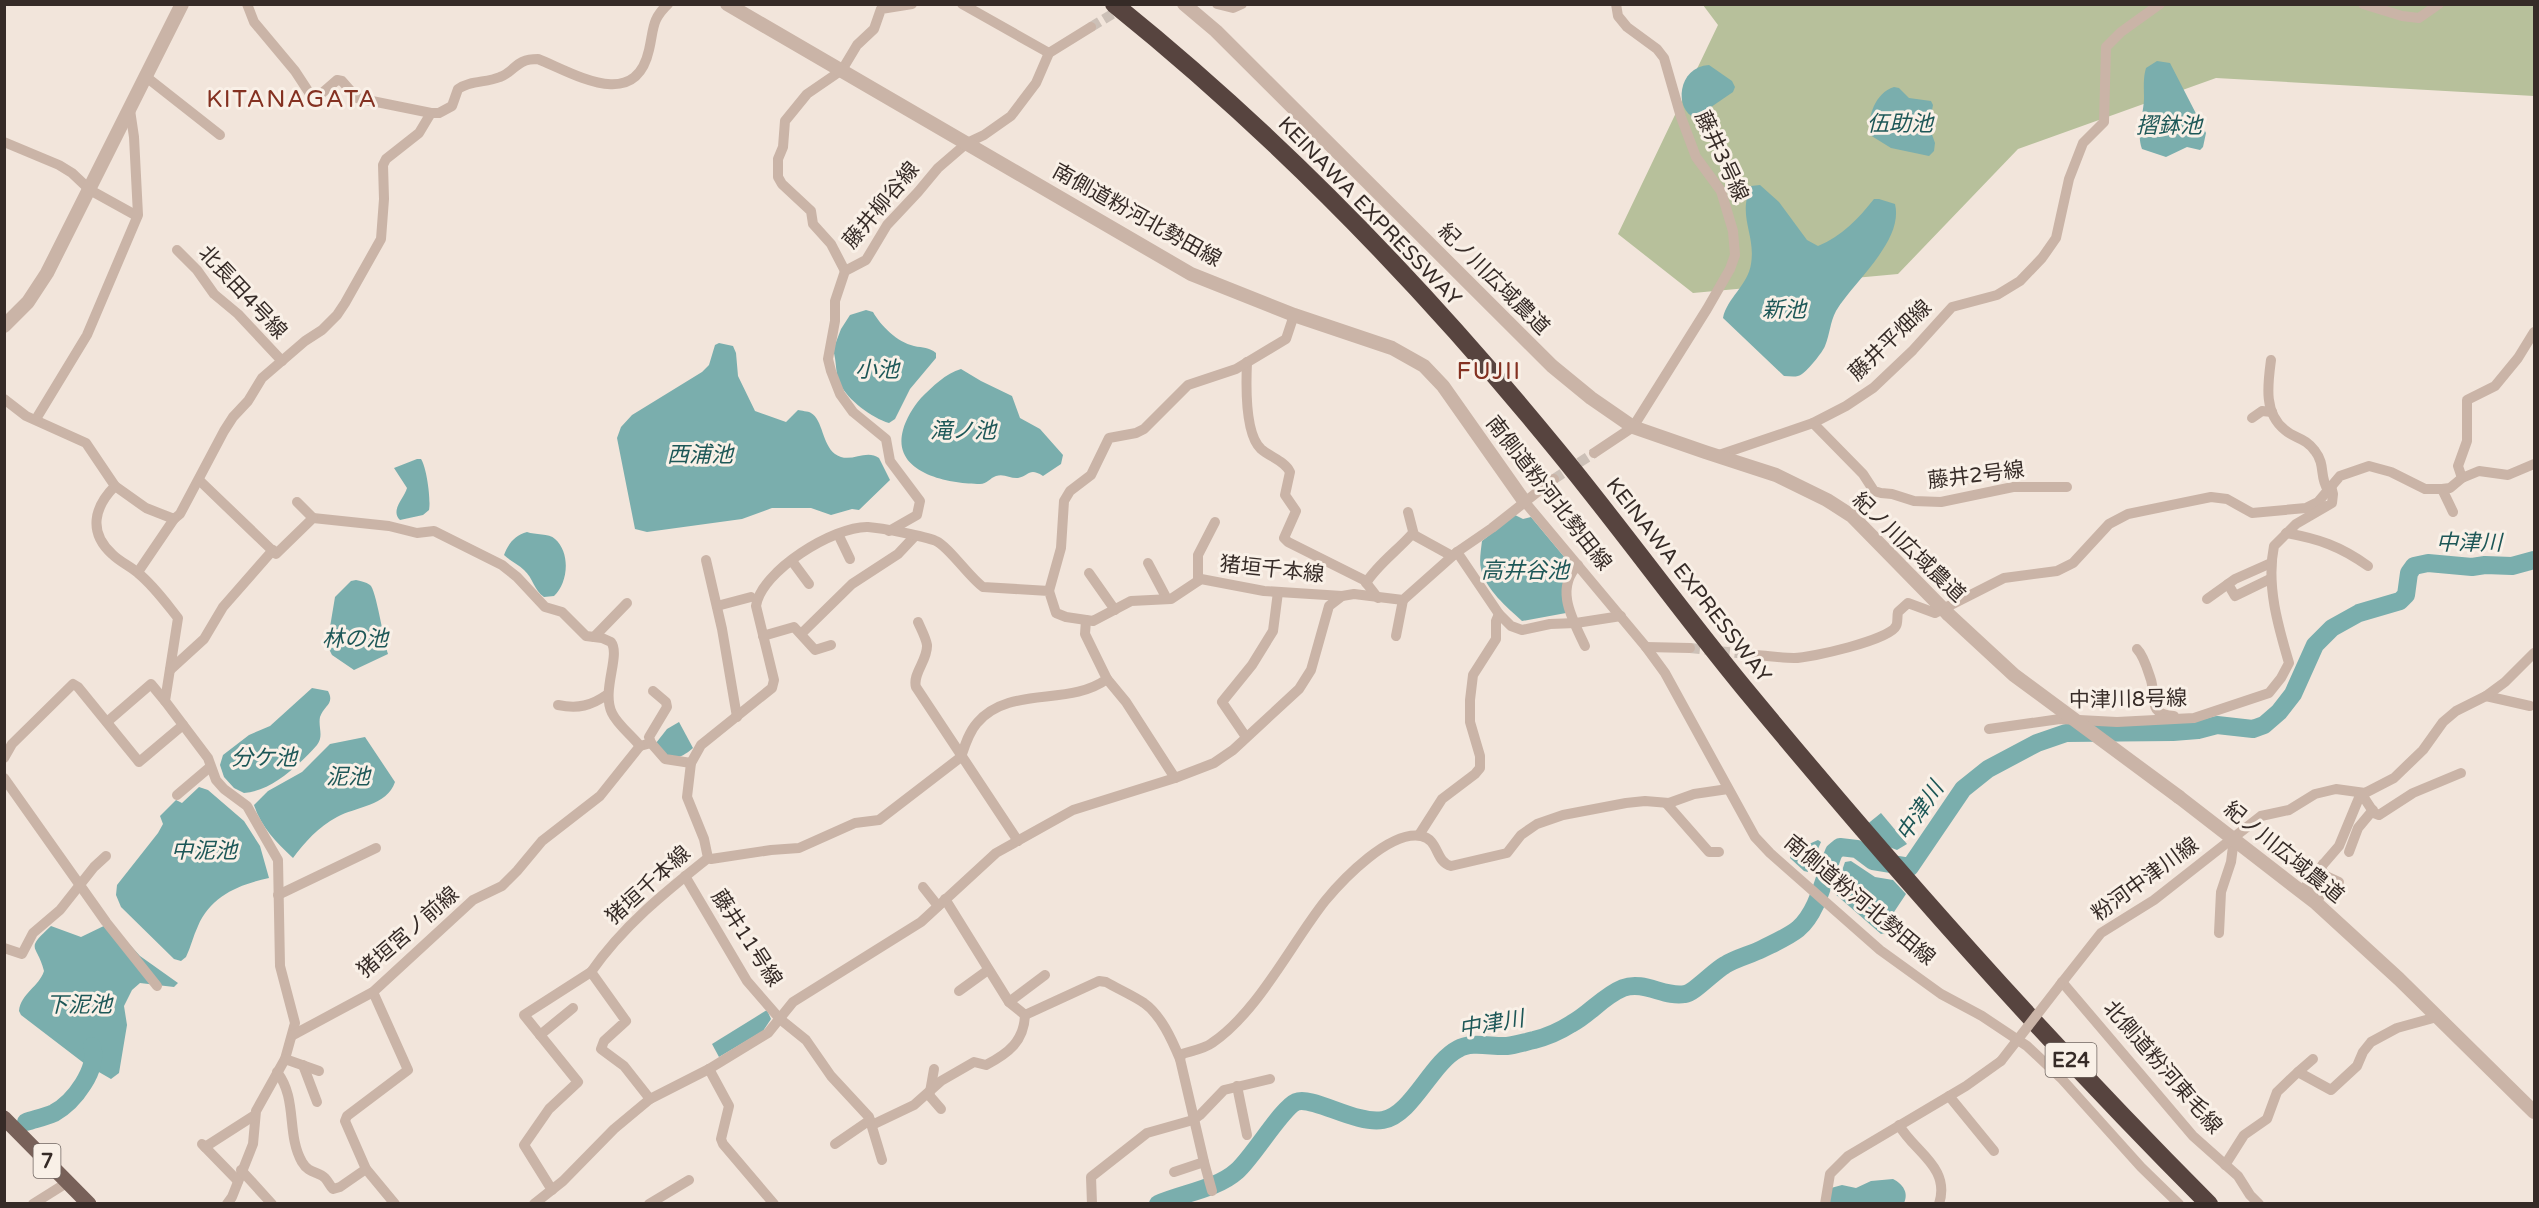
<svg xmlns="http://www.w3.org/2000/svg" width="2539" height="1208" viewBox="0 0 2539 1208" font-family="'Varela Round','Noto Sans JP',sans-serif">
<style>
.green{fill:#b7c09b}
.water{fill:#7aaead}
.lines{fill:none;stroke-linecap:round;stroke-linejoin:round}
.river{stroke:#7aaead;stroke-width:18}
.minor-tunnel{stroke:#ccc0b7;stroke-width:10;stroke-dasharray:10 5;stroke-linecap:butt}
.minor{stroke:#cab4a7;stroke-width:10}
.tertiary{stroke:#cab4a7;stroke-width:14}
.primary{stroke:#786159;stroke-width:15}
.motorway{stroke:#57443f;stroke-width:18}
.minor-bridge{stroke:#cab4a7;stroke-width:10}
.tertiary-bridge{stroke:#cab4a7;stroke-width:14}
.labels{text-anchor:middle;stroke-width:6;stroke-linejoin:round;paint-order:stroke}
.shield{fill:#f9f0e7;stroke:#706661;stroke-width:1.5}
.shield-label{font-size:20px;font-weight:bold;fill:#362b27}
.street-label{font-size:21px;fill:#362b27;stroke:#f9f0e7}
.water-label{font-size:22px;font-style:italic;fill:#1d5757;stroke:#f9f0e7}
.quarter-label{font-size:24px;letter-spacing:1.5px;fill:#843121;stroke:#f9f0e7}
</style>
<rect width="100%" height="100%" fill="#f2e5db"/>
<polygon class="green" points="1703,5 2534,5 2534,96 2216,78 2018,149 1898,274 1693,293 1618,234 1718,25"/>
<g class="water">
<path d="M2157,61l13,2 36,70 -3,14 -3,3 -13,-3 -21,10 -24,-8c-6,-17 2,-35 2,-52 0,-10 -1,-19 2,-29z"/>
<path d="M1709,65l23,16 3,6 -2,5 -38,26c-21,-8 -18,-51 14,-53z"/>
<path d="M1894,87l5,1 10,10 22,3 2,4 -4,21 6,17 -1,8 -5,5 -38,-8 -21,-13c-3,-18 5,-42 24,-48z"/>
<path d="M1760,185l19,17 28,38 11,6c24,-10 40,-27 56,-47h5l16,5c9,37 -41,77 -59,107 -6,11 -6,23 -11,35 -3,7 -16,23 -23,28 -5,4 -12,2 -18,2l-61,-58c4,-20 25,-33 28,-54 5,-30 -14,-47 0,-78z"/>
<path d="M866,310l7,2c8,14 24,30 41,34 9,2 15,1 22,7v5l-26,31 -15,30 -6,4c-17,-5 -41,-23 -49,-39 -5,-10 -3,-23 -7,-34l8,-21 9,-14z"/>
<path d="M719,343l14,3 3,7 2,23 17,35 31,11 12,-12c3,1 10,1 13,3 12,7 11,31 24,41 15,11 30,-6 44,4l11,22 -31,30 -7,-1 -21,6 -20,-7h-39l-30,11 -95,13 -12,-3 -18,-91 4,-11 11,-12 70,-43 7,-7 6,-20z"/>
<path d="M961,369l20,12 31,15 8,22 20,11 23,26 -2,9 -18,12c-14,-9 -14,0 -25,2 -7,1 -14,-5 -22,-2 -6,2 -9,8 -16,8 -30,0 -89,-10 -77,-54 3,-11 10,-23 18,-32 11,-11 25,-25 40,-29z"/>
<path d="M417,459h4c6,9 10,42 8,51l-6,5 -23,5c-10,-10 4,-21 7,-32l-13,-20z"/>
<path d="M1515,515l8,4 8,-2 40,48 -4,8 -1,40 -44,8c-15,-14 -36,-31 -41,-52 -2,-8 0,-19 1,-28z"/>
<path d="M527,532c8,3 22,1 28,7 16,14 13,44 -1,57l-10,1c-10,-7 -11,-19 -20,-27 -6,-6 -14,-9 -20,-15 4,-11 11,-20 23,-23z"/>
<path d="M356,580c4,1 10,2 14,5 6,4 14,57 18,69l-34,16 -22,-15 -5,-10 8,-48 16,-16z"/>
<path d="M312,688l16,3c7,13 -4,14 -8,26 -2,10 4,19 -3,28 -18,20 -45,46 -73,48l-10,-5 -10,-11 -4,-12 3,-10 26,-20 21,-9z"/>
<path d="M679,722l14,26c-16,14 -26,13 -37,-5l11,-14z"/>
<path d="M365,737l30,45c-8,24 -40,25 -58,35 -19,10 -32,25 -44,41 -16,-15 -32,-31 -39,-53l14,-14 34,-19 28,-28z"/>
<path d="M199,787l9,3 36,31 16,25 9,32c-31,7 -58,18 -71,48 -5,10 -7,21 -12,31l-5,4 -7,-2 -53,-52 -5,-12 1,-10 41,-52 5,-9 -3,-8 16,-16 6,3z"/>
<polygon points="1881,813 1907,844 1897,850 1855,834"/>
<polygon points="1818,840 1821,842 1808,872 1804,871 1790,858 1791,852"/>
<polygon points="1851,861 1875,877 1893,880 1906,894 1894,912 1889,932 1881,934 1834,893 1835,889 1842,891 1844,884 1838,882 1845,862"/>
<path d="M110,923l30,33 38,27 -4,4 -34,-4 -8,7 -8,16 3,19 -8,48 -8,6 -26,-15 -64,-49 -2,-4c2,-18 20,-24 25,-40 -7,-28 -20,-20 7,-45l30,11z"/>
<polygon points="767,1010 771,1019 763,1031 719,1057 712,1044"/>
<path d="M1893,1179c10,5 16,14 11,24l-75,1 2,-16 11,-3 14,3 15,-7z"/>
</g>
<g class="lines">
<g class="river">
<path d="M26,1122c9,-3 19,-5 28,-9 20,-11 45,-44 38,-67"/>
<path d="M1158,1204c25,-11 59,-15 79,-33 16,-14 45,-63 59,-69 16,-7 60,23 87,18 29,-5 48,-57 75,-71 13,-8 34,-2 49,-3 9,-1 18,-4 27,-6 12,-3 26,-9 37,-16 19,-10 32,-28 52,-36 21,-8 42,10 62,6 9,-1 29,-23 40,-29 11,-7 25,-10 37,-16 12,-6 26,-12 36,-20 21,-18 26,-53 36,-77l6,-5 17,2 16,12 37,6 53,-78 25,-20 49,-26 29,-10 107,-1 25,-2 19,-5 36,4 11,-4 15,-13 14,-18 22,-49 17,-17 27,-15 41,-12 6,-6 3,-22 5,-7 14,-3 44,4 13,-2 27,1 22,-6"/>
</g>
<g class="minor-tunnel">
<polyline points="1091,27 1129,4"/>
<polyline points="1554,479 1594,453"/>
<polyline points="1690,648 1756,655"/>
</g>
<g class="minor">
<polyline points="247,4 254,22 295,71 314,100 337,80 342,81 357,98 431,113"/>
<polyline points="962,4 1049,53"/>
<polyline points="1217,4 1233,8 1242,4"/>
<polyline points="2363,4 2402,16 2419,18 2439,4"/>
<polyline points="145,76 220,135"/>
<polyline points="4,142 59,165 72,173 90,190 137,216"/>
<polyline points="177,250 197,270 214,294 238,314 282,361"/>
<polyline points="845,271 831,244 813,224 811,211 782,184 778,177 778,159 783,147 785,121 807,94 842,70 857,45 874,29 881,9 912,4"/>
<path d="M2271,360c-3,23 -8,53 14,70 10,9 20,7 30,21 11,14 4,26 13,39"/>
<path d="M1247,362c-1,22 -2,72 14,87 9,8 24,12 29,23l-5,23 11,16 -12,27 4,4 76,38 14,18"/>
<path d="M4,399l22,17 60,27 29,43c-21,21 -27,46 -3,68 8,8 18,12 26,19 16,13 28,30 40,45l-13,83 43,57 8,22 8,9 23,17 31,54 2,106 15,57 -10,36 -29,52 -3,33 -21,53 -5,7"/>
<polyline points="2252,418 2262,411 2272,412"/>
<polyline points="36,419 87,335 138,215 134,137 130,110"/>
<polyline points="1813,423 1863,474 1874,491 1881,493 1892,494 1914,501 1941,502 2013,487 2067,487"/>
<polyline points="1594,453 1633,427 1707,309 1730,269 1735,255 1733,231 1721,191 1696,157 1681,117 1664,58 1657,49 1627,27 1618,16 1616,4"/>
<polyline points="1716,456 1813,423 1846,406 1873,388 1913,350 1952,307 1997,295 2020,281 2042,258 2056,238 2069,179 2083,143 2104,122 2106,47 2121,32 2160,4"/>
<polyline points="2462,478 2458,466 2467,441 2467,400 2495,386 2518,358 2534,332"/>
<path d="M199,480l77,74 37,-36 76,8 28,7 17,-2 68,34 15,12 28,30 17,5 24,24 16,2 9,4c10,13 -10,49 1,71 5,11 20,23 28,33l11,-3 14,16 26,4"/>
<path d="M115,486l31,22 28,11 6,-5 44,-83 9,-14 15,-16 14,-23 43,-37 17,-11 15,-15 8,-12 36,-64 3,-40 -1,-34 3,-6 33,-26 12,-20h8l13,-7 6,-17c13,-9 28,-6 42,-12 16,-6 15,-18 38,-18 37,15 97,53 111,-9 5,-21 2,-30 19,-46"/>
<polyline points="2442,489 2453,512"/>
<polyline points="1524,501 1646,647 1665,673 1755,837 1770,853 1880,950 1941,994 1982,1016 2027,1046 2061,1078 2141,1167 2179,1204"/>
<polyline points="297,502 313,518"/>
<polyline points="1408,512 1414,535"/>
<polyline points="889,531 917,515 920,501 890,461 886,439 853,412 840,394 831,371 828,359 835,321 835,301 845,271 866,260 887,225 918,192 938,168 967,143 984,135 1011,116 1036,83 1049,53 1091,27"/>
<path d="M2286,533c33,6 54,13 82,33"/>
<polyline points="838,534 850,559"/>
<polyline points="1457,552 1499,614 1511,626 1522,630 1550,624 1576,623 1621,616"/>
<polyline points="706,560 722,629 737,717"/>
<polyline points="792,561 809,584"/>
<polyline points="1148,563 1167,599"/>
<path d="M1578,565c-24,24 -5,55 7,81"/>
<polyline points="138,572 174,519"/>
<polyline points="1089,573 1115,610"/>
<polyline points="1198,581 1198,555 1215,522"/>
<path d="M1366,583c12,-19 31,-32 46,-49l40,22"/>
<polyline points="2228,584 2235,596 2270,579"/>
<polyline points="1049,591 1061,548 1064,501 1070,491 1091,475 1109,438 1136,433 1144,429 1188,385 1236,369 1286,339 1294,315"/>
<polyline points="2207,599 2235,579 2271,563"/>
<polyline points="717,606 751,597"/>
<path d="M918,622c3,7 8,16 9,23 1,15 -15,29 -11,42l102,154"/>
<polyline points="802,633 852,584 898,554 914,537"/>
<polyline points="763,636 794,627 815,650 831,645"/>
<polyline points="1396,636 1403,600"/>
<polyline points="594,637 627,603"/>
<polyline points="1646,647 1690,648"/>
<path d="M2137,649c7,7 11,22 14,31 5,17 -4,35 23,36"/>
<path d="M1756,655c13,1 26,3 38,3 16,0 96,-18 102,-32 2,-3 1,-10 2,-14l10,-9 27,10 69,-35 53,-7 16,-8 36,-39 19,-10 83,-17 16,2 25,14 54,-5 12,-6 22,-26 29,-10 22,6 34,17h17l8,-1 12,-10 17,-7 29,4 26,-11"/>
<polyline points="170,670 204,639 223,607 273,550"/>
<polyline points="1107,679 1126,702 1175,778"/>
<polyline points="2486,696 2530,706"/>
<path d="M558,705c20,4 33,1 50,-11"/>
<polyline points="107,722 151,684 165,701"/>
<path d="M1989,729l71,-10 57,3 77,-4 75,-25 12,-15 8,-15c-11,-37 -23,-78 -15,-117l22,-22 36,-21 1,-9 -2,-8"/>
<polyline points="1246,737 1222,702 1252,665 1273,631 1278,592"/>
<polyline points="651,743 649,737 667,707 666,702 653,691"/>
<polyline points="4,758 12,744 73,684 78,687 139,762 183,725"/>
<polyline points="4,778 106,922 157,986"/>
<polyline points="2361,793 2374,813 2379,815 2413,793 2461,773"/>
<polyline points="177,795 210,767"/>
<polyline points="1666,803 1709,852 1719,852"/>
<polyline points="1419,835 1442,799 1475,774 1480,768 1480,756 1470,722 1470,700 1473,675 1496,639 1496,621 1499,614"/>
<polyline points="2349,852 2358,828 2373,810"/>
<path d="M708,858l3,1 60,-9 28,-2 56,-25 24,-3 82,-63c4,-12 8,-25 16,-34 32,-38 92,-16 130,-44l-22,-45 1,-14"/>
<polyline points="2323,864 2321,869 2326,876 2339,882"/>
<polyline points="685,876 747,981 780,1019 806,1040 831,1076 869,1117 882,1160"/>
<polyline points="923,887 938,906"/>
<polyline points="278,895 376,848"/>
<path d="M945,899l64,103 16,13 74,-34 7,1c12,7 26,13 38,21 17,12 28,37 36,56l24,103 8,29"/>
<polyline points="2316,903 2320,896 2307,883 2339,846 2361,793"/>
<polyline points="2219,933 2221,892 2231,862 2234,839"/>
<polyline points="4,948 22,954 33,933 60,910 94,867 106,856"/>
<polyline points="2062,982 2193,1136 2238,1176 2250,1195 2259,1204"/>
<polyline points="2060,985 2101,933 2154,900 2261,816 2289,810 2315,794 2336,789 2365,793 2394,778 2423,750 2443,722 2456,711 2486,696 2505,682 2534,653"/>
<polyline points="959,991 988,970"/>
<polyline points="373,992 408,1070 347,1116 345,1121 366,1169 395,1204"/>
<polyline points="1009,1002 1045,975"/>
<polyline points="293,1035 373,992 473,900 502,886 517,871 542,841 600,796 640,746"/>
<polyline points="540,1035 573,1008"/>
<polyline points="285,1059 319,1071"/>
<path d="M1180,1059l2,-5c9,-3 22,-5 30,-11 46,-31 79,-99 113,-142 18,-22 65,-71 96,-65 18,3 14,26 30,30l56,-13 14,-18 16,-11 26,-9 63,-12 19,-2 24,2 25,-9 34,-5"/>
<polyline points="303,1065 317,1102"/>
<polyline points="709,1069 729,1106 721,1139 723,1144 774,1204"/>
<path d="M277,1072c21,27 9,62 25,90 7,12 16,9 23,16 3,3 5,8 8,11l7,-2 26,-18"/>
<polyline points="2298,1072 2313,1059"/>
<polyline points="1237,1086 1247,1135"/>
<polyline points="930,1092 934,1069"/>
<polyline points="928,1094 941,1109"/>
<polyline points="1949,1096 1994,1151"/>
<path d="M650,1099l-26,-33 -23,-17 3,-8 22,-20 -35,-49c32,-46 73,-79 117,-114l-4,-19 -17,-42 4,-34 10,-18 71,-57 2,-8 -18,-74c5,-35 78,-80 112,-79 14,1 56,9 68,14 13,6 33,36 47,46l66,4 7,22 10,4 27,4 38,-20 40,-2 30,-20 63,12 78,5"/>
<path d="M872,1125l42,-20 27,-24 33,-19 12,3c23,-12 38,-24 39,-50"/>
<path d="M1899,1125c15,27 52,42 40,79"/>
<polyline points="202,1144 238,1181"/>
<polyline points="835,1144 870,1120"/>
<polyline points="205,1147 255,1115"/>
<polyline points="2225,1165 2244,1135 2267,1119 2277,1092 2298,1072 2331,1090 2357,1066 2363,1052 2371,1042 2397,1028 2437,1017"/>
<polyline points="241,1170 272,1204"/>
<polyline points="1174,1172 1204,1162"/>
<polyline points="552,1190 524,1145 549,1109 578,1082 524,1015 591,972"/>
<polyline points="33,1204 68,1182"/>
<polyline points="534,1204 563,1181 614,1129 650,1099 709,1069 768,1033 793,1002 921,922 996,853 1073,810 1175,778 1214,763 1233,750 1299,689 1311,670 1329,606 1342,596 1354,594 1403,600 1457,552 1492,528 1554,479"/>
<polyline points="649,1204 689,1180"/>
<polyline points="1092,1204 1091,1177 1147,1133 1193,1120 1200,1115 1224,1090 1270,1079"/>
<polyline points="1825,1204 1830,1174 1848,1156 1966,1086 2001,1061"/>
</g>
<g class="tertiary">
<polyline points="727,4 1191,274 1294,315 1392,348 1424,366 1443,386 1524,501"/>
<polyline points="1184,4 1216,31 1552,366 1591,398 1633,427 1705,452 1776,475 1827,500 1852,516 1948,614"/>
<polyline points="4,326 28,302 47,273 182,4"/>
<polyline points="2179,797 2316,903 2399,979 2534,1112"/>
</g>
<polyline class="primary" points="4,1118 89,1204"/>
<path class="motorway" d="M1114,4c164,132 310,283 443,446 64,78 123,160 187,238 147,178 301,352 465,516"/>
<polyline class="minor-bridge" points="2001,1061 2060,985"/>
<polyline class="tertiary-bridge" points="1948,614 2014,675 2179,797"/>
</g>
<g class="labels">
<g class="shield">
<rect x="2045.5" y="1043" width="51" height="34" rx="4.5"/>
<rect x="33.5" y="1144" width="27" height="34" rx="4.5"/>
</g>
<g class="shield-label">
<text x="2071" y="1067">E24</text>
<text x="47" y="1168">7</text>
</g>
<g class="street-label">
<text transform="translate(1722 156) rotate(65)" y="7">藤井3号線</text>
<text transform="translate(881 205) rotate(-50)" y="7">藤井柳谷線</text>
<text transform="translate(1370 211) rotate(46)" y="7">KEINAWA EXPRESSWAY</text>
<text transform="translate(1137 215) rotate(29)" y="7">南側道粉河北勢田線</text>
<text transform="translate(1494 279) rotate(45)" y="7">紀ノ川広域農道</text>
<text transform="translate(243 292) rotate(47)" y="7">北長田4号線</text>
<text transform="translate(1890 340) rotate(-44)" y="7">藤井平畑線</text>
<text transform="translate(1976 475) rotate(-7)" y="7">藤井2号線</text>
<text transform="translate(1549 493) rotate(52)" y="7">南側道粉河北勢田線</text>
<text transform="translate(1909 547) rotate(44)" y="7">紀ノ川広域農道</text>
<text transform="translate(1272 569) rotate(6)" y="7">猪垣千本線</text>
<text transform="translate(1689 580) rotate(52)" y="7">KEINAWA EXPRESSWAY</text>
<text transform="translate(2128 699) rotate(-1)" y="7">中津川8号線</text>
<text transform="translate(2284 852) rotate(39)" y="7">紀ノ川広域農道</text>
<text transform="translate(2145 879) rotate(-36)" y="7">粉河中津川線</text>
<text transform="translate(648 885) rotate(-42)" y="7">猪垣千本線</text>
<text transform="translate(1860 900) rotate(40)" y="7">南側道粉河北勢田線</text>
<text transform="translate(408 932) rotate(-41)" y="7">猪垣宮ノ前線</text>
<text transform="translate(747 938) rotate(57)" y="7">藤井11号線</text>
<text transform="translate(2163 1067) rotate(49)" y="7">北側道粉河東毛線</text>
</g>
<g class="water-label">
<text x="1900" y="131">伍助池</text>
<text x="2169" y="133">摺鉢池</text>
<text x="1784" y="317">新池</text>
<text x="877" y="377">小池</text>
<text x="963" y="438">滝ノ池</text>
<text x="700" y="462">西浦池</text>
<text x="2469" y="550">中津川</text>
<text x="1525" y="578">高井谷池</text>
<text x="355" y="646">林の池</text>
<text x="264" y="765">分ケ池</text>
<text x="348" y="784">泥池</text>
<text transform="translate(1919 811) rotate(-56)" y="8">中津川</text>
<text x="204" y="858">中泥池</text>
<text x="79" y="1012">下泥池</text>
<text transform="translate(1491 1023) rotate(-10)" y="8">中津川</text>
</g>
<g class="quarter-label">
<text x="292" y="107">KITANAGATA</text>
<text x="1489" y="379">FUJII</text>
</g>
</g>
<rect width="2539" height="1208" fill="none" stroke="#362b27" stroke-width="12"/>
</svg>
